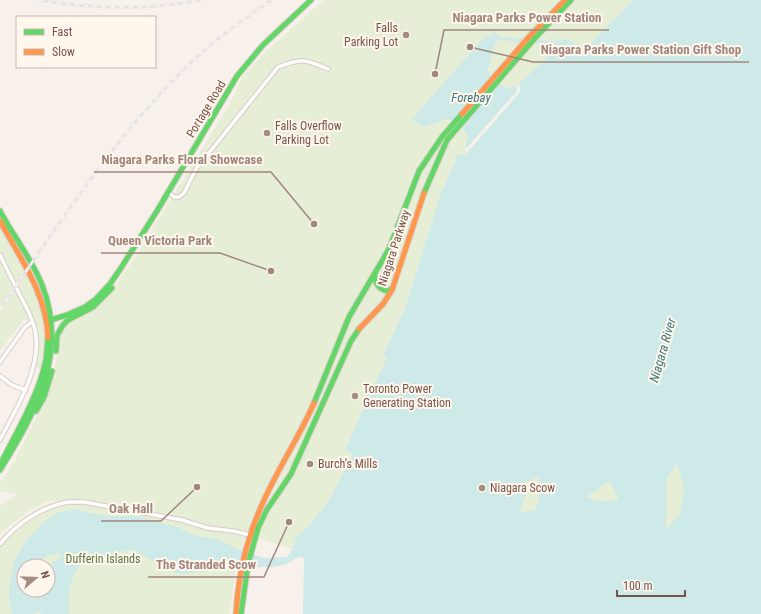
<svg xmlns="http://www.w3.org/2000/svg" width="761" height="614" viewBox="0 0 761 614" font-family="'Roboto Condensed',sans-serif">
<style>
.green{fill:#e7eed6;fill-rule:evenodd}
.water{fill:#cde9e8;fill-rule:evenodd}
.pier{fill:#f8f1eb}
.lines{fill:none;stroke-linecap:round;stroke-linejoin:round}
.street-casing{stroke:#d6cdc8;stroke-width:5.5}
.fast-casing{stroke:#d7cdc8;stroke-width:7}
.slow-casing{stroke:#d7cdc8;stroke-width:7}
.street{stroke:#fefdfc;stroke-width:3.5}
.fast{stroke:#63d668;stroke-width:5}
.slow{stroke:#ff974d;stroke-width:5}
.rail-casing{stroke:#e4e3e5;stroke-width:3}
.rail{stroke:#fff6ed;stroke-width:1.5;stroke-dasharray:4.5;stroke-linecap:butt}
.poi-dot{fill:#a48c82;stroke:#fff6ed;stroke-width:1.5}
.labels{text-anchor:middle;stroke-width:4;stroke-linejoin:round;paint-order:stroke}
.poi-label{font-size:12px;fill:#77554a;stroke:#fff6ed;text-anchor:start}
.street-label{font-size:12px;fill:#77554a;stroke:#fff6ed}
.park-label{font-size:12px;fill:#57773f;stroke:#fff6ed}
.water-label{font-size:13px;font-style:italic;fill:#3d797c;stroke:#fff6ed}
.leader{fill:none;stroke:#a0867c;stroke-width:1.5}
.callout-dot{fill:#a0867c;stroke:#fff6ed;stroke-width:1.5}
.callout-label{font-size:13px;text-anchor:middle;font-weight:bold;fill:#a0867c;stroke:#fff6ed;stroke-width:4;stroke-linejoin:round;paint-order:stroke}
</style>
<rect width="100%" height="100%" fill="#f8f1eb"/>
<g class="green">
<path d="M324,0h309l-48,49h-3l-14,-10 -10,2 -1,2 2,3 -1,2 -36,32c-2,2 -2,4 -4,6 -9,8 -24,-5 -30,-13l5,-28 3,-4 -1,-3 -72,89 24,-8c7,0 19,10 20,17 1,3 0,7 -2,10l4,5 -13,9 -15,33 -36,116 -22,46 4,2 -42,93 9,3 -23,46 -22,27 -13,11 -3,12 -47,-15 -11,37 -5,43h-230v-76l23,-20 17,-11 20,-6c-18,-4 -47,22 -60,33v-28l18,-12 -18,-3v-8l15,-23 29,-58 8,-21 5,-23 2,-20 1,-6 5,-7 43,-31 22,-29 100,-161 13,-28 22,-24zM24,566h24v24h-24z"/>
<path d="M0,226c30,51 53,80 42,142l-8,-1 1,-42 -11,-6 -24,32z"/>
<polygon points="677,462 684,488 680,515 665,530 666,481"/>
<polygon points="540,477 539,498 535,510 520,514 525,497 526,482"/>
<polygon points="610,480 620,500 599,501 586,497"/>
</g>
<path class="water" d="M633,0h128v614h-458l1,-56 -5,-1 -15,8 -12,2h-20l-21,-4 -14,7 -33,4 -8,-1 -43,-23h-5l-38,8c-17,8 -21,27 -21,44 0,5 2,8 -1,12h-24l-6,-3 -6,3h-20l-3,-16v-11l2,-12 5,-18 9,-15 19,-20 14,-9 11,-3 8,-1 12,4 18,3h31l38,11 21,9 21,3 15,8 31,11 23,-1 6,-8 3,-12 13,-11 21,-27 23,-45 -8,-4 42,-93 -4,-2 22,-46 36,-116 15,-33 -1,-4 11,-2 53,-61 1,-3 -1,-6 1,-2 38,-34v-3l-58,-5 -5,2 -7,28 1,4c7,7 16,18 27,12l1,5 -50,58 -2,-3c2,-3 3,-7 2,-10 -1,-7 -14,-17 -20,-17l-24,8 -11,-8 67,-76 7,-7 7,-2 -3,-3 1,-1 9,7 55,4 13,-2 14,10h3zM677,463l7,25 -4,26 -14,15v-48zM539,477v21l-4,12 -15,3 5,-16 1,-15zM610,481l9,19 -20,1 -13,-4zM58,553l3,1 -1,5 -7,3 -2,3 1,8 -4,6v11h-24v-24h16c1,-7 6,-9 12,-12l3,1z"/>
<polygon class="pier" points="519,85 520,90 519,93 467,152 465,150 517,91 517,87"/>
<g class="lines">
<g class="street-casing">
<g id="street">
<path d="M168,192l6,5h5l5,-4 12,-24 82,-102c26,-9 25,-8 50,2"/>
<path d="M0,255c7,15 15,30 22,44 5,10 11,20 13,31 8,37 -19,78 -35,110"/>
<polyline points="0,362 25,327 32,322"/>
<polyline points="0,376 12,385 25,390"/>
<path d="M0,544c16,-20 43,-38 68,-42 5,0 11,0 16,0l98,18 26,8 25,3 17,4"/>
</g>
</g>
<g class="fast-casing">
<g id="fast">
<polyline points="424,193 447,140 535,38 571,0"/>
<path d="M0,211c13,25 32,48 42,74 27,69 -7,128 -42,185"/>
<path d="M375,274c-1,9 4,15 12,17l5,-2"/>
<polyline points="47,321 67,315 85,307 96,299 110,284 121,268 157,211 237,76 263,45 311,0"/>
<polyline points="56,351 57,335 63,325 68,320 93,307 112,288"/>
<polyline points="314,403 349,317 389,249 419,171 442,137 462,114"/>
<polyline points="36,411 44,397 52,371"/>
<path d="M0,465c17,-34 38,-68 46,-105 1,-7 1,-15 2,-22"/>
<polyline points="241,614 248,564 258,528 266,511 291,474 351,341 359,329"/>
</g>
</g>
<g class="slow-casing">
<g id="slow">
<polyline points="462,114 529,37 565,0"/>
<path d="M0,221c20,37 47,73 48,117"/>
<polyline points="359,329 383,304 392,290 424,193"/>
<path d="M236,614c2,-37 10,-73 25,-107 15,-36 38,-69 53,-104"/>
</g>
</g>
<use href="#street" class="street"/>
<use href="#fast" class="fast"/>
<use href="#slow" class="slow"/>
<g class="rail-casing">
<g id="rail">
<path d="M39,0c52,9 109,10 162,0"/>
<path d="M0,309c57,-82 111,-167 182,-238 27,-27 58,-50 90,-71"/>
</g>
</g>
<use href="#rail" class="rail"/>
</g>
<g class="poi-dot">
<circle cx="406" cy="35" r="4"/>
<circle cx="267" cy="133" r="4"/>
<circle cx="355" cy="396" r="4"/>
<circle cx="310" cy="464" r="4"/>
<circle cx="482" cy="488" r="4"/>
</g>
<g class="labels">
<g class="poi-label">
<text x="398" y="32" text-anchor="end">Falls<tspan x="398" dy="14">Parking Lot</tspan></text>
<text x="275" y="130">Falls Overflow<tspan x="275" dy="14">Parking Lot</tspan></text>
<text x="363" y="393">Toronto Power<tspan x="363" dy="14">Generating Station</tspan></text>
<text x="318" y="468">Burch’s Mills</text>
<text x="490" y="492">Niagara Scow</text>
</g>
<g class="street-label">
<text transform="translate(206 109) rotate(-59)" y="4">Portage Road</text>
<text transform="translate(394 248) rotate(-72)" y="4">Niagara Parkway</text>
</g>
<g class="park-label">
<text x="103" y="563">Dufferin Islands</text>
</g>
<g class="water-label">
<text x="471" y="102">Forebay</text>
<text transform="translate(662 350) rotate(-74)" y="5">Niagara River</text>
</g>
</g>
<path class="leader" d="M435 74L444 30H609M470 47L533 62H749M314 224L271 172H94M271 271L220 253H101M197 487L161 521H101M289 522L264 577H148"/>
<g class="callout-dot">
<circle cx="435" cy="74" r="4"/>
<circle cx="470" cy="47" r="4"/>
<circle cx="314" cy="224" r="4"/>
<circle cx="271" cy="271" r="4"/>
<circle cx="197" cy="487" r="4"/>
<circle cx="289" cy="522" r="4"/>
</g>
<g class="callout-label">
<text x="527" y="22">Niagara Parks Power Station</text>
<text x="641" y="54">Niagara Parks Power Station Gift Shop</text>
<text x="182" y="164">Niagara Parks Floral Showcase</text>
<text x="160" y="245">Queen Victoria Park</text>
<text x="131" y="513">Oak Hall</text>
<text x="206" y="569">The Stranded Scow</text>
</g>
<rect x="16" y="16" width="140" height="52" fill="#fff6ed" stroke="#c9b6ac"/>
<rect x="24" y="29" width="20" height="6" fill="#63d668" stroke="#c9b6ac"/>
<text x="52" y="36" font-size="12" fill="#77554a">Fast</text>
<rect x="24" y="49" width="20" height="6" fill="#ff974d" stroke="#c9b6ac"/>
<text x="52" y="56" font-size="12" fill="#77554a">Slow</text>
<g transform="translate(36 578) rotate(71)"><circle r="19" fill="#fff6ed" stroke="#c9b6ac"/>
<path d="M0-3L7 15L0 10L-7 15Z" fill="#a48c82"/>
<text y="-6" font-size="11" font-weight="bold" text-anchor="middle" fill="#77554a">N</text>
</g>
<path d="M617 590v6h68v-6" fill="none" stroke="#77554a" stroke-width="2"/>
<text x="623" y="590" font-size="12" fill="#77554a" stroke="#fff6ed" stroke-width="3" paint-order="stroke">100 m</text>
</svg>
